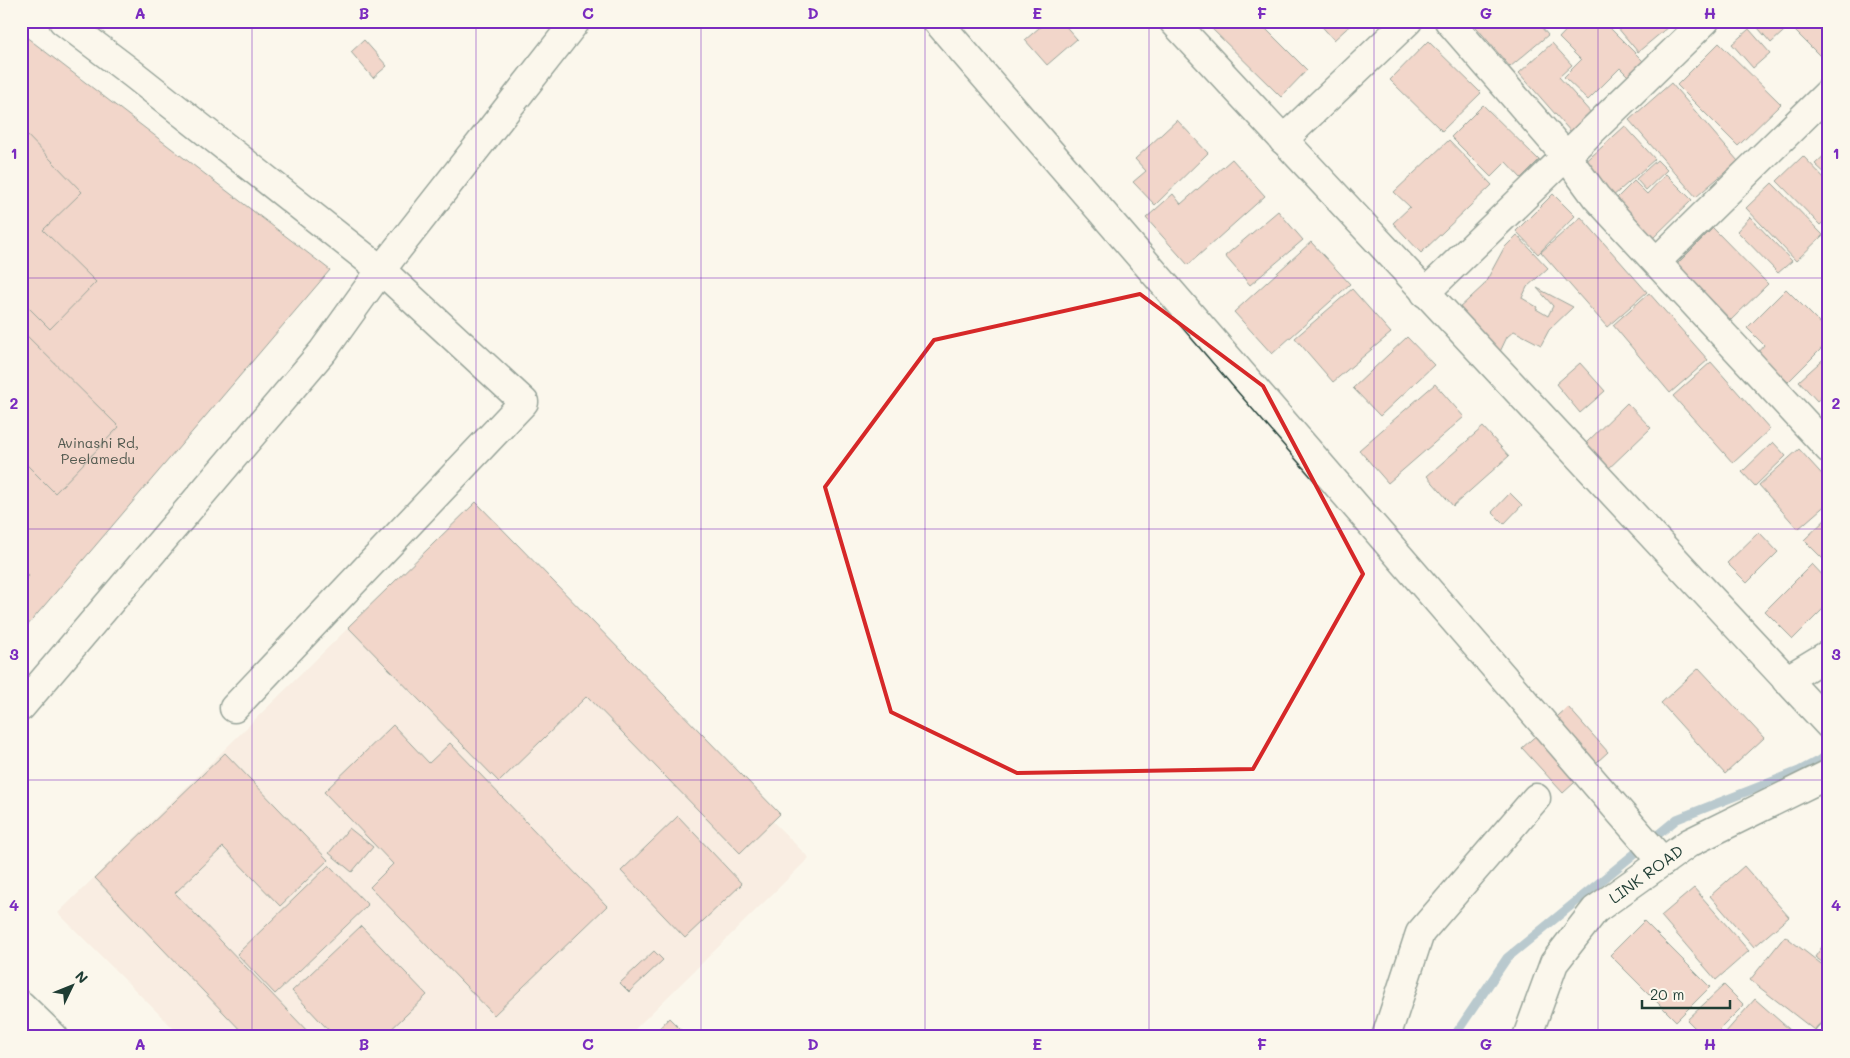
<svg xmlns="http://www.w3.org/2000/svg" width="1850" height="1058" viewBox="0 0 1850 1058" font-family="Mali,sans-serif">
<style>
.built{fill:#f5e1d5}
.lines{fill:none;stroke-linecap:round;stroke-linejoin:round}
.stream{stroke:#6991a8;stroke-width:9}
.building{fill:#e6ad9f;stroke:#1f3d34}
.street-casing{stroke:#1f3d34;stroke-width:31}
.secondary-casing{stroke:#1f3d34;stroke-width:31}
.street{stroke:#fbf7ec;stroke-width:28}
.secondary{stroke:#fbf7ec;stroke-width:28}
.marked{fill:none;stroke:#d62828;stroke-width:4;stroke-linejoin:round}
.grid{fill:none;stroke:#7b2cbf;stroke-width:1;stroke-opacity:0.55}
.labels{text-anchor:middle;stroke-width:4;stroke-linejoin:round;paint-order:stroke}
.number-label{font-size:14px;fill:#51594f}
.street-label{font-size:16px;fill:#1f3d34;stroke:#fbf7ec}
.neatline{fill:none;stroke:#7b2cbf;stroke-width:2}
.grid-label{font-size:16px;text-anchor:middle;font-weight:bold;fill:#7b2cbf}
</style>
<rect width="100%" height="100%" fill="#fbf7ec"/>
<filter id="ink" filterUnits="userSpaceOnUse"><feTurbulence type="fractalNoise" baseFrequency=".02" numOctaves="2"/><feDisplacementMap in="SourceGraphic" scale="10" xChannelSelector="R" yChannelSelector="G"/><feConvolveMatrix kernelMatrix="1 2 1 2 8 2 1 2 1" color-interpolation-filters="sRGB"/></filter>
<g filter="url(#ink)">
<polygon class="built" points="467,511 809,858 627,1037 182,1037 58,913"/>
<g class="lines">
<polyline class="stream" points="1456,1037 1457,1032 1507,958 1677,819 1799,771 1829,755"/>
</g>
<g class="building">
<polygon points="1047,21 1061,21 1077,39 1047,65 1025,40"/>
<polygon points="1204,21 1258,21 1307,70 1281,97"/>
<polygon points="1317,21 1355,21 1334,40"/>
<polygon points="1471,21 1536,21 1548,35 1510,67"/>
<polygon points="1575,21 1603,21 1644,62 1629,77 1620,68 1588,100 1564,77 1581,60 1559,38"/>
<polygon points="1612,21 1674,21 1674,22 1638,52"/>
<polygon points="1752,21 1795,21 1771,43"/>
<polygon points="1800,21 1829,21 1829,65 1793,29"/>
<polygon points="1749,29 1770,53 1753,68 1732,44"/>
<polygon points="21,33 330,270 21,633"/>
<polygon points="364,40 387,66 373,78 351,52"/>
<polygon points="1428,41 1481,93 1442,131 1390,80"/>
<polygon points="1552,43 1572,65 1559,77 1592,114 1571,132 1519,73"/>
<polygon points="1719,43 1781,104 1738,146 1677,85"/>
<polygon points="1671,83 1738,161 1696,197 1629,120"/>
<polygon points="1483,105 1539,160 1521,178 1506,162 1491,177 1451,137"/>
<polygon points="1177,120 1208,153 1155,205 1133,182 1146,171 1135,159"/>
<polygon points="1625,126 1655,159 1611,198 1581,166"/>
<polygon points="23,131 82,192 43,230 96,282 50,329 21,300 21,133"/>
<polygon points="1449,140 1492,185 1421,253 1393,223 1410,207 1394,192"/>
<polygon points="1829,151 1829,177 1815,164"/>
<polygon points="1803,156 1829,183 1829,217 1820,225 1777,181"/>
<polygon points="1232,159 1265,196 1188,265 1146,218 1173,194 1181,204"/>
<polygon points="1657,160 1667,170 1646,190 1636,179"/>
<polygon points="1666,174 1692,200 1652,239 1614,201 1634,181 1647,194"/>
<polygon points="1772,183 1823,235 1796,261 1746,208"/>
<polygon points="1553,194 1575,216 1538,254 1516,231"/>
<polygon points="1278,211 1303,240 1250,285 1225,256"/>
<polygon points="1581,217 1647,292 1607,327 1541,252"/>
<polygon points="1750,217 1792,261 1778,273 1737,231"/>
<polygon points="1713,228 1768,284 1731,320 1677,264"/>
<polygon points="1517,235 1548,268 1527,287 1522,298 1537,307 1536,309 1548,316 1553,306 1537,288 1573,307 1549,330 1541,345 1514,331 1507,337 1498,356 1456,311 1484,285 1504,248"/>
<polygon points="1311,242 1350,284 1272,354 1234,312"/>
<polygon points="1352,289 1391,333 1333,382 1295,338"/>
<polygon points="1786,289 1829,332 1829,341 1788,382 1758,352 1764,345 1747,328"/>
<polygon points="1649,293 1708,360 1670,393 1613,325"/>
<polygon points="21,330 119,427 55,493 21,459"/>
<polygon points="1407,337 1434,365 1380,416 1353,388"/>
<polygon points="1829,354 1829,390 1817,401 1799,381"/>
<polygon points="1711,362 1770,429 1733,463 1673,396"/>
<polygon points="1580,363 1605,391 1580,413 1556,384"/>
<polygon points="1435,384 1464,417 1388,483 1359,450"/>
<polygon points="1627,403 1651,428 1606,471 1582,447"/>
<polygon points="1483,427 1509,456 1453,506 1427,476"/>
<polygon points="1773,442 1786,456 1755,486 1742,472"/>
<polygon points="1799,449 1829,482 1829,502 1798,529 1759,485"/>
<polygon points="1510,493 1522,505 1504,524 1492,512"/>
<polygon points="476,502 780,814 740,853 587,696 499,782 348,627"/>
<polygon points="1829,516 1829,559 1826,562 1804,540"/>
<polygon points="1759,532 1778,552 1747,583 1727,563"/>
<polygon points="1812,564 1829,582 1829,603 1793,639 1765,611"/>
<polygon points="21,569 29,576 21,584"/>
<polygon points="1699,668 1764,738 1725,774 1661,703"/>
<polygon points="1568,707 1608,752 1563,793 1522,748"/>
<polygon points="393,725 429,763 450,743 607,906 494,1015 370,887 393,864 324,792"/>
<polygon points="225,753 328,860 280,906 223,847 175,893 313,1037 247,1037 95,878"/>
<polygon points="678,816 742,884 685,938 621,871"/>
<polygon points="349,828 373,847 352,872 329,853"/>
<polygon points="329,865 368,905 275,994 237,954"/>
<polygon points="1744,866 1789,917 1754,947 1710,896"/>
<polygon points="1694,888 1749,951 1716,980 1661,916"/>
<polygon points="1644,921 1710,987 1676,1021 1610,955"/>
<polygon points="361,926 427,995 383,1037 335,1037 292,991"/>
<polygon points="1785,936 1829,970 1829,1019 1818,1033 1750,980"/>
<polygon points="1826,941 1829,943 1829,967 1815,957"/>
<polygon points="654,951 663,960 629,992 620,983"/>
<polygon points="1724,985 1744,1005 1712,1037 1704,1037 1687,1020"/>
<polygon points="1755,999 1798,1037 1729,1037 1725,1033"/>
<polygon points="669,1018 688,1037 651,1037"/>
</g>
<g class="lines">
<g class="street-casing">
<g id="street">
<polyline points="63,21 133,74 381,270 524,402 234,708"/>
<polyline points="937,21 1663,862"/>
<polyline points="1173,21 1829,725"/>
<polyline points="1449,21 1566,156 1596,197 1829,449"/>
<polyline points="1283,140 1408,21"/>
<polyline points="1657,261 1829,92"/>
<polyline points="1425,293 1705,21"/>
<polyline points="1786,680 1829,654"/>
<polyline points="21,707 323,351 381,270 576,21"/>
<polyline points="21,1005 54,1037"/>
<polyline points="1386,1037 1420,933 1536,798"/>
<polyline points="1828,1037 1829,1036"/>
</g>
</g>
<g class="secondary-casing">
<polyline id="secondary" points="1527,1037 1554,963 1595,910 1689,843 1829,774"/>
</g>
<use href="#street" class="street"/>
<use href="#secondary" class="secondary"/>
</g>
</g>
<path d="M0 0H1850V1058H0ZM1140,294l123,92 100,188 -110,195 -236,4 -126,-61 -66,-225 109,-147z" fill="#fbf7ec" fill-opacity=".55" fill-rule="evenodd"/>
<path class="marked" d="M1140,294l123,92 100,188 -110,195 -236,4 -126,-61 -66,-225 109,-147z"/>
<path class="grid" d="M252,21v1016M476,21v1016M701,21v1016M925,21v1016M1149,21v1016M1374,21v1016M1598,21v1016M21,278h1808M21,529h1808M21,780h1808"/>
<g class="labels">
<g class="number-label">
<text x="98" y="448">Avinashi Rd,<tspan x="98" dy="16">Peelamedu</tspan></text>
</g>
<g class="street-label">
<text transform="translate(1646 874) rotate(-36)" y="6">LINK ROAD</text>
</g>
</g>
<rect width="1850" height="1058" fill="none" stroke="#fbf7ec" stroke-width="55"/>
<g transform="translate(72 986) rotate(47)" stroke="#fbf7ec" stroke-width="4" paint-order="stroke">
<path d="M0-4L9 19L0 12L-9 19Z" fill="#1f3d34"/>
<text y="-8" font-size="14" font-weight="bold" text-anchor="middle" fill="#1f3d34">N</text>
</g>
<path d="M1642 1000v8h88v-8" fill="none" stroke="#1f3d34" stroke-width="2.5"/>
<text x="1650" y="1000" font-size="15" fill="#1f3d34" stroke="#fbf7ec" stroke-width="4" paint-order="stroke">20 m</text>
<rect x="28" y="28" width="1794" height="1002" class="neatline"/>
<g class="grid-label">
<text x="140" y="19">A</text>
<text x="364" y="19">B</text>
<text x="588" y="19">C</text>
<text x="813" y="19">D</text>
<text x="1037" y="19">E</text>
<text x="1262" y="19">F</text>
<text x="1486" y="19">G</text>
<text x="1710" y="19">H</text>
<text x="14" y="159">1</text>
<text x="1836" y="159">1</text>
<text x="14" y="409">2</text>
<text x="1836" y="409">2</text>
<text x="14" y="660">3</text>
<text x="1836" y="660">3</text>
<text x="14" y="911">4</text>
<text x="1836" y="911">4</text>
<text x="140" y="1050">A</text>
<text x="364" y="1050">B</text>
<text x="588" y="1050">C</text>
<text x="813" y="1050">D</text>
<text x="1037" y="1050">E</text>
<text x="1262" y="1050">F</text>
<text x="1486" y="1050">G</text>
<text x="1710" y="1050">H</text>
</g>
</svg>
